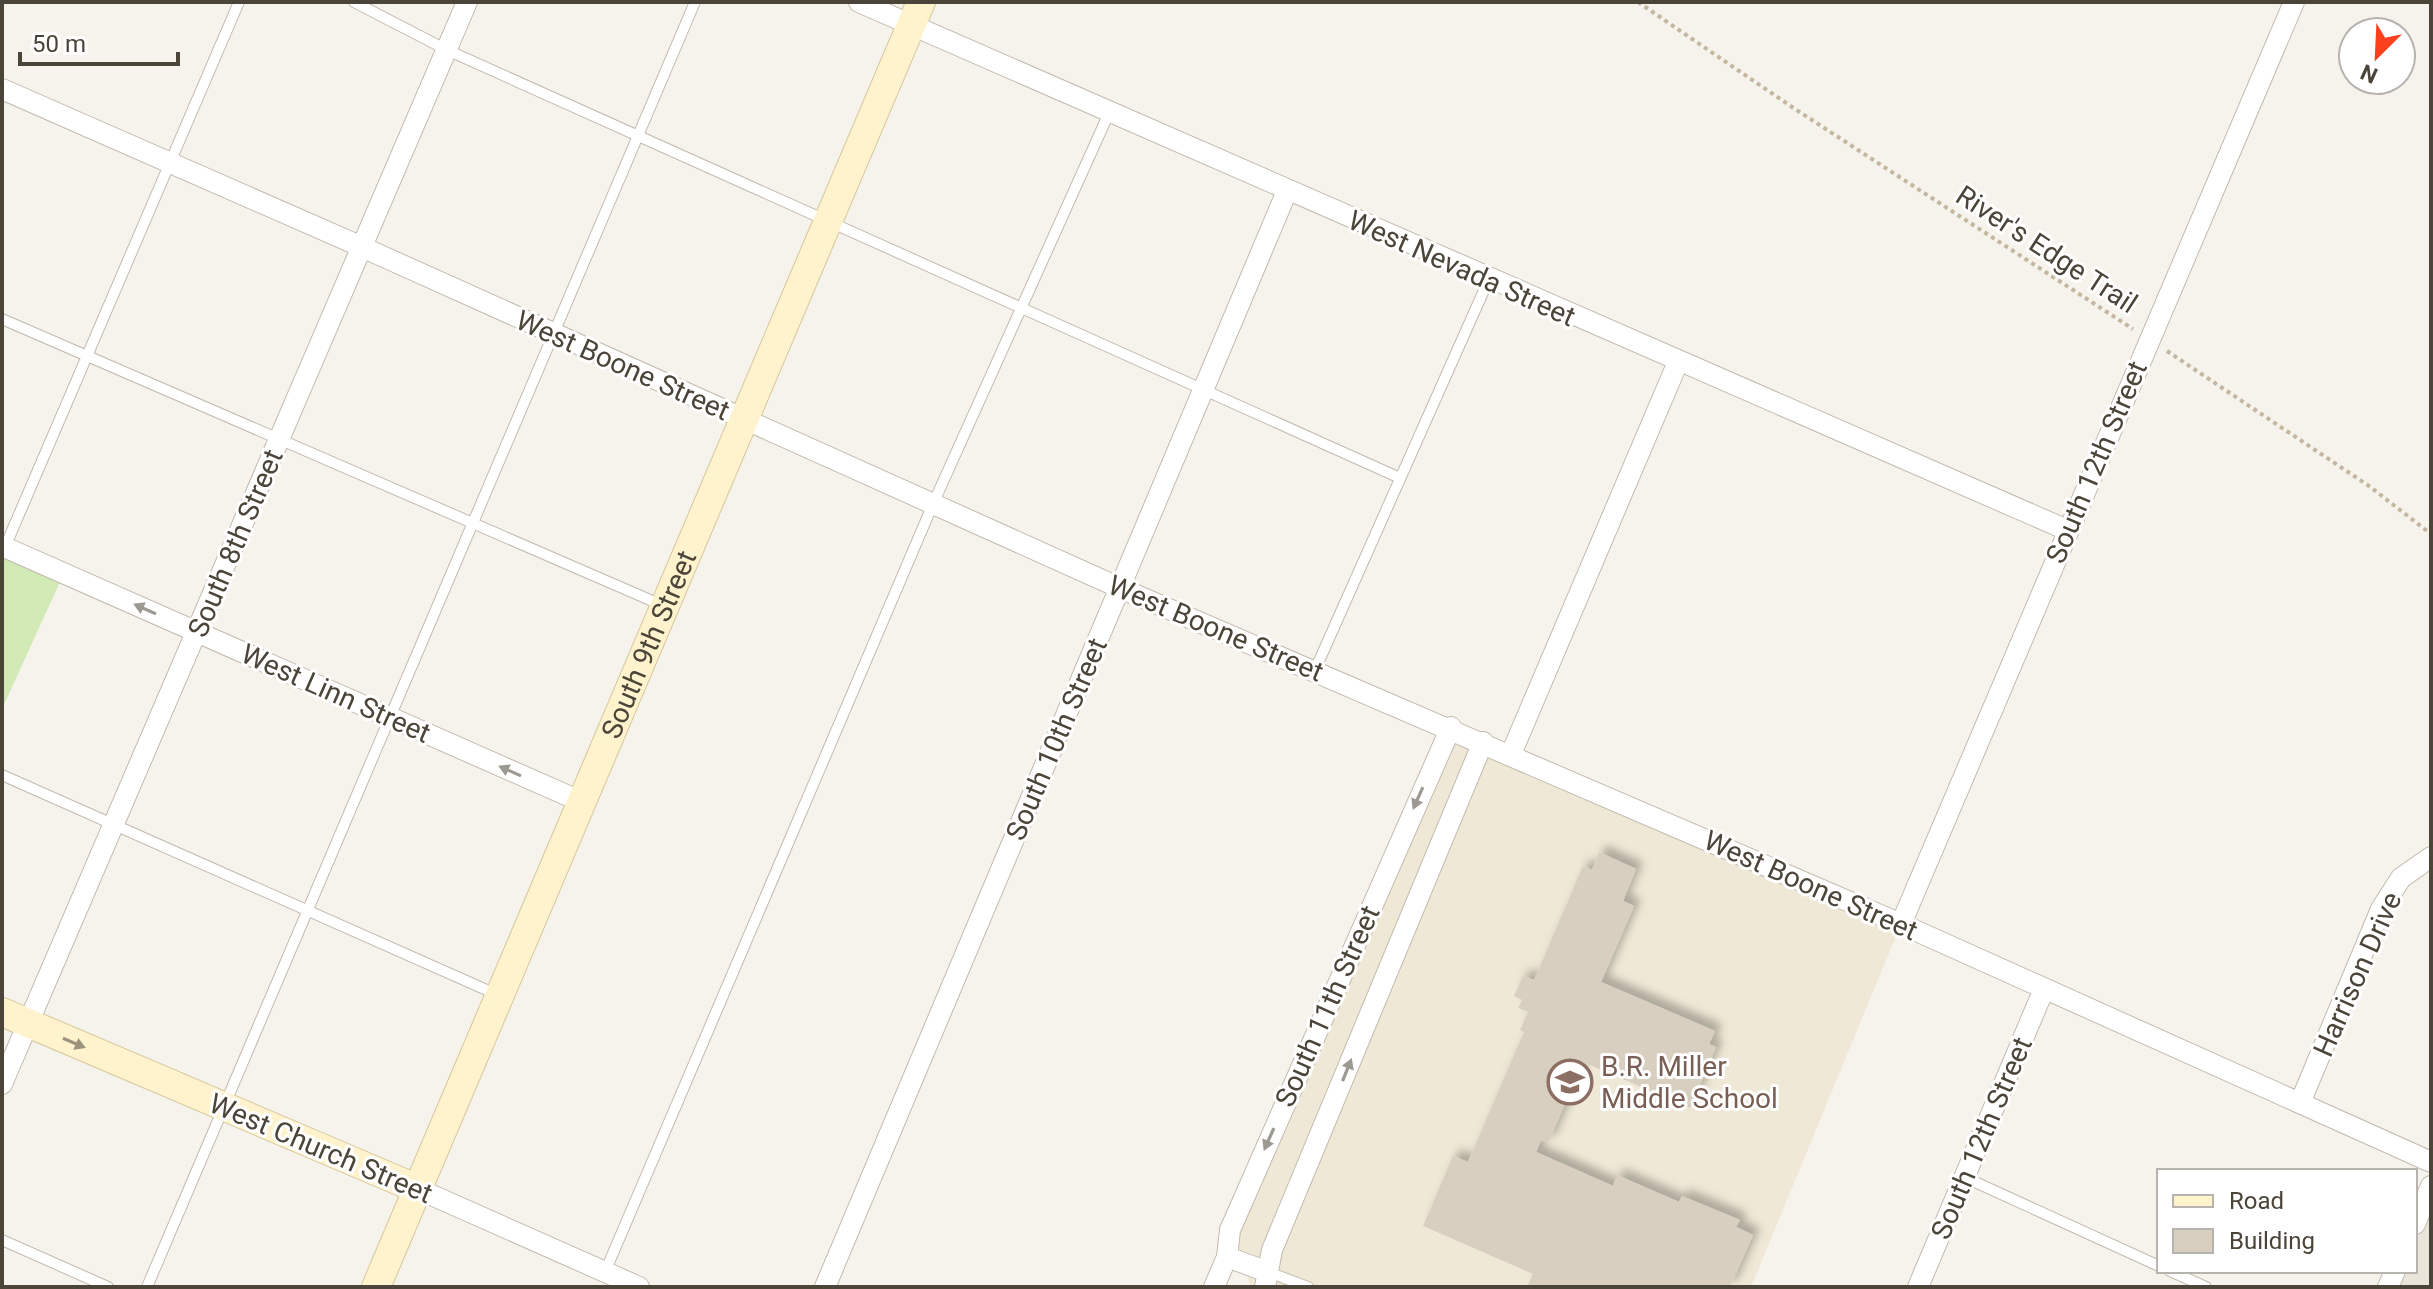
<svg xmlns="http://www.w3.org/2000/svg" width="2433" height="1289" viewBox="0 0 2433 1289" font-family="Roboto,sans-serif">
<style>
.residential{fill:#eae5da}
.education{fill:#efe8d6}
.green{fill:#d2eab5}
.building{fill:#d8cfc1;filter:url(#shadow)}
.lines{fill:none;stroke-linecap:round;stroke-linejoin:round}
.lane-casing{stroke:#c2bbae;stroke-width:12}
.street-casing{stroke:#c2bbae;stroke-width:22}
.secondary-casing{stroke:#d6c79b;stroke-width:30}
.path{stroke:#c4b79f;stroke-width:4;stroke-dasharray:4 4;stroke-linecap:butt}
.lane{stroke:#fff;stroke-width:10}
.street{stroke:#fff;stroke-width:20}
.secondary{stroke:#fff3cd;stroke-width:28}
.oneway{fill:#9c9892}
.oneway2{fill:#9c937c}
.labels{text-anchor:middle;stroke-width:6;stroke-linejoin:round;paint-order:stroke}
.street-label{font-size:28px;fill:#4b4439;stroke:#fff}
.education-label{font-size:28px;fill:#785e54;stroke:#fff;text-anchor:start}
</style>
<defs>
<filter id="shadow"><feDropShadow dx="7" dy="-7" stdDeviation="4" flood-color="#0004"/></filter>
</defs>
<rect width="100%" height="100%" fill="#f6f3ec"/>
<polygon class="residential" points="2431,1186 2431,1287 2388,1287 2395,1271 2415,1271 2415,1224"/>
<polygon class="education" points="1461,732 1901,924 1751,1287 1251,1287 1234,1241"/>
<polygon class="green" points="2,546 64,573 2,709"/>
<polygon class="building" points="1599,852 1636,869 1623,901 1634,906 1601,982 1715,1031 1709,1044 1716,1047 1690,1108 1583,1062 1548,1143 1541,1140 1536,1152 1613,1186 1617,1175 1679,1202 1682,1196 1740,1220 1736,1227 1753,1235 1730,1287 1527,1287 1533,1274 1423,1226 1453,1156 1468,1162 1524,1032 1520,1030 1528,1012 1518,1008 1522,1000 1514,996 1523,976 1534,980 1583,866 1592,870"/>
<g class="lines">
<g class="lane-casing">
<g id="lane">
<polyline points="354,2 447,50 1400,478"/>
<polyline points="2,319 664,606"/>
<polyline points="5,547 239,2"/>
<polyline points="1315,670 1489,279"/>
<polyline points="2,775 498,995"/>
<polyline points="1964,1177 2159,1266"/>
<polyline points="2,1240 108,1287"/>
<polyline points="2170,1271 2206,1287"/>
<polyline points="605,1272 933,504 1109,113"/>
<polyline points="1268,1272 1308,1287"/>
<polyline points="147,1287 695,2"/>
</g>
</g>
<g class="street-casing">
<g id="street">
<polyline points="859,2 2067,530"/>
<polyline points="2,89 362,247 1120,588 1901,924 2431,1162"/>
<polyline points="2,546 582,802"/>
<polyline points="1511,754 1678,362"/>
<polyline points="1901,924 2294,2"/>
<polyline points="2,1084 467,2"/>
<polyline points="2300,1103 2381,909 2401,878 2431,857"/>
<polyline points="418,1189 639,1287"/>
<polyline points="2415,1224 2431,1186"/>
<polyline points="1227,1257 1268,1272"/>
<polyline points="825,1287 1287,191"/>
<polyline points="1214,1287 1227,1257 1230,1230 1451,727"/>
<polyline points="1265,1287 1272,1250 1483,742"/>
<polyline points="1918,1287 2044,989"/>
<polyline points="2388,1287 2395,1271"/>
</g>
</g>
<g class="secondary-casing">
<g id="secondary">
<polyline points="2,1012 418,1189"/>
<path id="s1" d="M376,1287l545,-1285"/>
</g>
</g>
<g class="path">
<polyline points="1638,2 1792,107 2133,329"/>
<polyline points="2167,351 2369,486 2431,534"/>
</g>
<use href="#lane" class="lane"/>
<use href="#street" class="street"/>
<use href="#secondary" class="secondary"/>
</g>
<defs><path id="oneway-solid" d="M-6-.8H1V-3.2L6.5 0L1 3.2V.8H-6Z" transform="scale(2)"/></defs>
<g class="oneway">
<use href="#oneway-solid" transform="translate(145 609) rotate(-156)"/>
<use href="#oneway-solid" transform="translate(510 771) rotate(-156)"/>
<use href="#oneway-solid" transform="translate(1418 798) rotate(114)"/>
<use href="#oneway-solid" transform="translate(1347 1070) rotate(-68)"/>
<use href="#oneway-solid" transform="translate(1269 1139) rotate(114)"/>
</g>
<use class="oneway2" href="#oneway-solid" transform="translate(74 1043) rotate(23)"/>
<defs>
<g id="school-ring" transform="scale(2.3)"><circle r="9.5" fill="#fff" stroke="#8d6e63" stroke-width="1.5"/><path d="M0-5L7-2L0 1L-7-2ZM-4 1L0 2.5L4 1V4Q0 6-4 4Z" fill="#8d6e63"/></g>
</defs>
<g fill-rule="evenodd">
<use href="#school-ring" x="1570" y="1082"/>
</g>
<g class="labels">
<g class="street-label">
<text transform="translate(2047 249) rotate(33)" y="10">River's Edge Trail</text>
<text transform="translate(1462 268) rotate(24)" y="10">West Nevada Street</text>
<text transform="translate(623 365) rotate(24)" y="10">West Boone Street</text>
<text transform="translate(2096 462) rotate(-67)" y="10">South 12th Street</text>
<text transform="translate(235 543) rotate(-67)" y="10">South 8th Street</text>
<text transform="translate(1216 628) rotate(23)" y="10">West Boone Street</text>
<text dy="10" stroke="none"><textPath href="#s1" startOffset="698">South 9th Street</textPath></text>
<text transform="translate(336 693) rotate(24)" y="10">West Linn Street</text>
<text transform="translate(1056 739) rotate(-67)" y="10">South 10th Street</text>
<text transform="translate(1811 885) rotate(24)" y="10">West Boone Street</text>
<text transform="translate(2357 974) rotate(-66)" y="10">Harrison Drive</text>
<text transform="translate(1327 1006) rotate(-66)" y="10">South 11th Street</text>
<text transform="translate(1981 1138) rotate(-67)" y="10">South 12th Street</text>
<text transform="translate(321 1148) rotate(23)" y="10">West Church Street</text>
</g>
<g class="education-label">
<text x="1601" y="1076">B.R. Miller<tspan x="1601" dy="32">Middle School</tspan></text>
</g>
</g>
<rect width="2433" height="1289" fill="none" stroke="#4b4439" stroke-width="8"/>
<rect x="2157" y="1169" width="260" height="104" fill="#ffffff" stroke="#b7b4b0" stroke-width="2"/>
<rect x="2173" y="1195" width="40" height="12" fill="#fff3cd" stroke="#b7b4b0" stroke-width="2"/>
<text x="2229" y="1209" font-size="24" fill="#4b4439">Road</text>
<rect x="2173" y="1229" width="40" height="24" fill="#d8cfc1" stroke="#b7b4b0" stroke-width="2"/>
<text x="2229" y="1249" font-size="24" fill="#4b4439">Building</text>
<g transform="translate(2377 56) rotate(204)"><circle r="38" fill="#ffffff" stroke="#b7b4b0" stroke-width="2"/>
<path d="M0-6L14 30L0 20L-14 30Z" fill="#fc3f1d"/>
<text y="-12" font-size="22" font-weight="bold" text-anchor="middle" fill="#4b4439">N</text>
</g>
<path d="M20 52v12h158v-12" fill="none" stroke="#4b4439" stroke-width="4"/>
<text x="32" y="52" font-size="24" fill="#4b4439" stroke="#ffffff" stroke-width="6" paint-order="stroke">50 m</text>
</svg>
